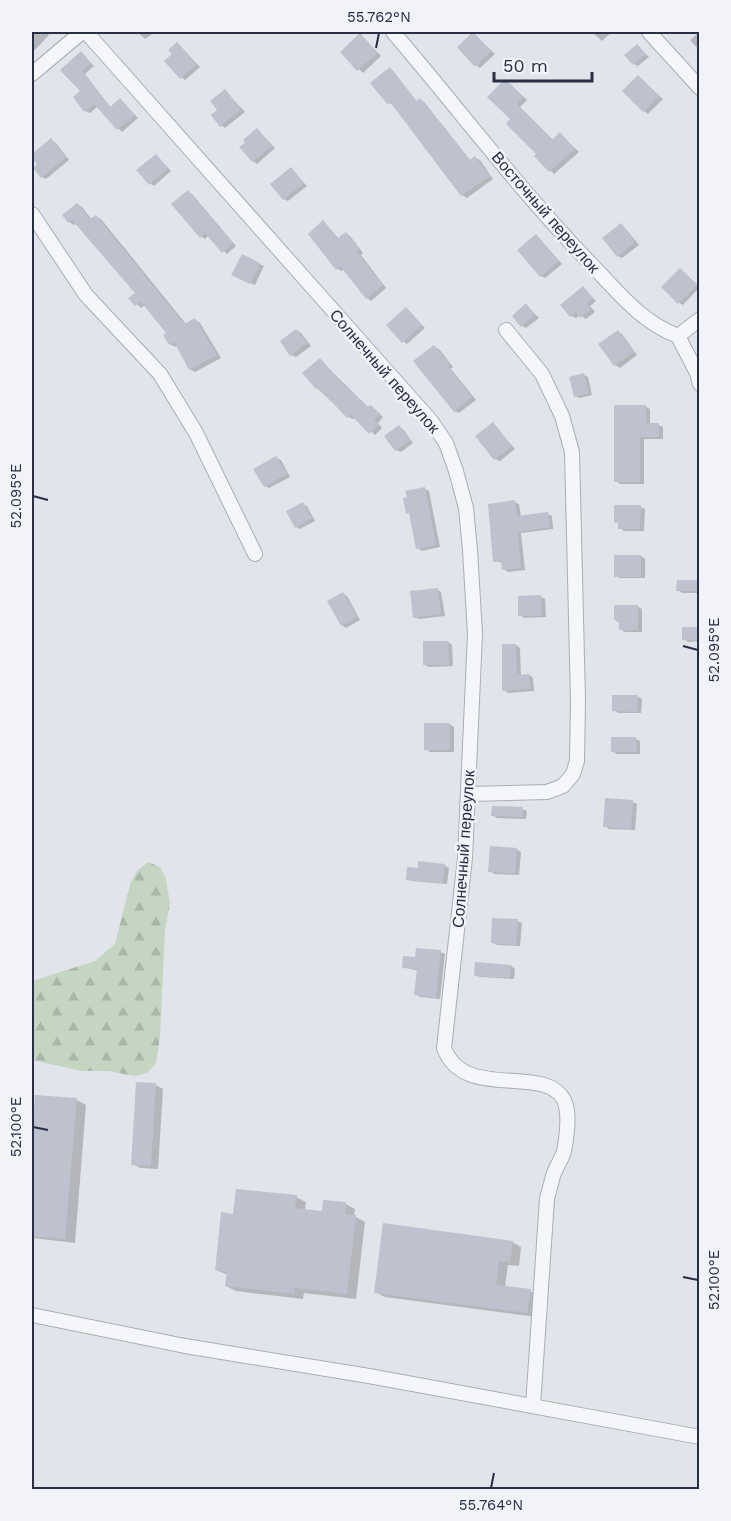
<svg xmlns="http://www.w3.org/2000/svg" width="731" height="1521" viewBox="0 0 731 1521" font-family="'Work Sans',sans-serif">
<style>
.forest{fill:url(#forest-firs)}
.shadow{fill:#0003}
.building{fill:#bec2ce}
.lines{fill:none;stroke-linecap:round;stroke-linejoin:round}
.minor-casing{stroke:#aaadb9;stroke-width:16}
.minor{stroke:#f5f6f9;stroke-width:14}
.ticks{fill:none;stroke:#282e44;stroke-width:2}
.labels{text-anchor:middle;stroke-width:5;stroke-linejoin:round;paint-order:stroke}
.street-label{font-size:16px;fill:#282e44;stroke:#f2f3f8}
.neatline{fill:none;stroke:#282e44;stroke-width:2}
.ticks-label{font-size:15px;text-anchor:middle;fill:#282e44}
</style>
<defs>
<pattern id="forest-firs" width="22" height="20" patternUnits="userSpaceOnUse" patternTransform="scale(1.5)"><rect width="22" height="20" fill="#c4d5c2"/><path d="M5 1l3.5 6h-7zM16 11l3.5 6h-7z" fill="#a8b7a8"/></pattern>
</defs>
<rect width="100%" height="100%" fill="#e2e4eb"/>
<polygon class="forest" points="148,862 160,867 166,879 170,904 165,930 160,1037 156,1063 147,1073 134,1076 109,1071 82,1071 32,1060 32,981 95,961 115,944 131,881 138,870"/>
<g class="shadow">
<polygon points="32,32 46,32 49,35 33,52"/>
<polygon points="137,32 155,32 145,39"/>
<polygon points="592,32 612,32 602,41"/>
<polygon points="700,32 700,51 690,40"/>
<polygon points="473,33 495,54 480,68 476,65"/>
<polygon points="363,38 381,56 363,73 343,54"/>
<polygon points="178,44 200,67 185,80 181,77 174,54"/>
<polygon points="637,46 649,57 638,66 634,64"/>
<polygon points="81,53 94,66 85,74 111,108 120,100 138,118 122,132 98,106 90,113 85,111 82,91"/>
<polygon points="390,69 394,72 417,102 420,100 424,102 471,161 475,158 480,160 493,179 467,198 462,195 394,105 388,103"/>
<polygon points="638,76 663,99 648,114 644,111"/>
<polygon points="509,83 527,100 520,107 553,140 560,134 579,152 554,174 536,156 538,154 513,119"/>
<polygon points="225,91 245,112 225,128 221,125 219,110"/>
<polygon points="257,129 275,148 257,164 253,161"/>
<polygon points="51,140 56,143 69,160 46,179 42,177 39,164 32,156"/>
<polygon points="156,155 171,171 154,186 150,183"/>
<polygon points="291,169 307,186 288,201 284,199"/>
<polygon points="188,192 192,194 236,246 227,254 209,235 205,239 201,236"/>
<polygon points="77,204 82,207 92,220 96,217 101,219 186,324 195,320 200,323 221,358 195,372 190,369 177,345 175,347 170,344 168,334 145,305 141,308 131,298 137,293 76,223 74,225 69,222 64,215"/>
<polygon points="323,222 339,239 346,234 350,236 363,253 361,255 386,288 371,301 367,298 344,269 341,271 337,268"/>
<polygon points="621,225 625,228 639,245 622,258 618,256"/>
<polygon points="537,236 562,264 545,278 541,276"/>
<polygon points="242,256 264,266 255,285 233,275"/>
<polygon points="681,270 700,287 683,305 678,302"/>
<polygon points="583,288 596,301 590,306 595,312 586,319 580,315 576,318 571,316"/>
<polygon points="526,305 539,318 526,328 522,326"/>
<polygon points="407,309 425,328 407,344 403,341"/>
<polygon points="297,330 301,333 311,346 296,357 291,355"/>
<polygon points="618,332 622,334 637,355 620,368 615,365 600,344"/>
<polygon points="434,347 439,349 453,367 451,369 476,400 459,413 454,411"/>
<polygon points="320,360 369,408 371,406 375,409 383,417 378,423 382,428 375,435 355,417 353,419 348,417 317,388"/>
<polygon points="584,375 588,377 592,395 580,398 575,396"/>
<polygon points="616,407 646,407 650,409 650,425 659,425 663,427 663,439 644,439 644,484 620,484 616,481"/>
<polygon points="493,424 515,449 500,461 495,459"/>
<polygon points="399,427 403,429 413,443 401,452 396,450"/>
<polygon points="276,458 281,460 290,477 269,488 265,486"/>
<polygon points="424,489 429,491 440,547 422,551 418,548 411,514 408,513 408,499"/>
<polygon points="515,502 519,504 521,517 547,514 552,516 553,529 521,533 525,570 508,572 503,569 503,563 495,561"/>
<polygon points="303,504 307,506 315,521 300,529 296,527"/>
<polygon points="640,507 645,509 644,531 624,531 620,528 620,524 615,522"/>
<polygon points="641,556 645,559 645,578 620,578 615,576"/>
<polygon points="678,582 700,582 700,593 682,593 678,590"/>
<polygon points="437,589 441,592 445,616 419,619 415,617"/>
<polygon points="343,594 347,596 360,620 346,628 342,625"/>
<polygon points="541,597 545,599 546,617 524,618 520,615"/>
<polygon points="637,606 642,609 642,632 625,632 620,629 620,623 615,620"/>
<polygon points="700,628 700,641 688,642 684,639 684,629"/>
<polygon points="448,642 452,645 453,666 429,667 425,665 425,643"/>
<polygon points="516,645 520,648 521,676 529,675 533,678 534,691 508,693 504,690"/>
<polygon points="637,696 642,699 641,713 618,713 614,710"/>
<polygon points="449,724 454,727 454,752 430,752 426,749"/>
<polygon points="636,739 640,741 640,754 617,754 612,751"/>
<polygon points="606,800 633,802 637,804 635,830 609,829 605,826"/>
<polygon points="522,809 527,811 526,819 497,818 493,815"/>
<polygon points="516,849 521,852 519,875 494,874 490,871"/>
<polygon points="444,865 449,868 447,884 412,881 408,879 419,870"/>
<polygon points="517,921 522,923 520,946 497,945 493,943"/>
<polygon points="440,952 445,954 440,999 420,997 416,994 419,971 403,967 416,959"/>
<polygon points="511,966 515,969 514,979 480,977 476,975"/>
<polygon points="138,1084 156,1085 163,1089 158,1169 140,1168 133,1164"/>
<polygon points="36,1096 77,1100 86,1105 75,1243 32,1238 32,1155"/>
<polygon points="296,1197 306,1202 305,1211 323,1213 324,1201 346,1204 355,1209 354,1216 365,1222 356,1299 304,1293 303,1299 236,1291 226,1286 228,1275 216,1270 235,1215"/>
<polygon points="512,1242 521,1247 519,1266 508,1265 505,1287 530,1291 540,1296 537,1317 385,1297 375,1292"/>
</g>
<g class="building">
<polygon points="473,32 491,51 475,67 457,47"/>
<polygon points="360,33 378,53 357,71 340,52"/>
<polygon points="177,42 197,64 180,79 164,61 172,54 168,50"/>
<polygon points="637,44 646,54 633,65 624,55"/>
<polygon points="81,51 91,63 82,71 110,107 120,98 135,115 117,130 94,104 84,112 73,97 80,91 60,70"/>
<polygon points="390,67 416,101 420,98 470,160 475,156 490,176 461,196 390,102 387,104 370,83"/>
<polygon points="638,75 659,96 643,112 622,91"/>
<polygon points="505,79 523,97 517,104 552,140 560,132 575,149 549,172 534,156 536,154 506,124 510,119 487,97"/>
<polygon points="225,89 241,109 220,127 211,115 217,110 210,101"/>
<polygon points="257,128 272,146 252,162 239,147 245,143 243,140"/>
<polygon points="51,138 66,157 41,178 33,168 37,164 32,158 32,154"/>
<polygon points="156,154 168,168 149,185 136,170"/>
<polygon points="291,167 304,183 283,200 270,184"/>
<polygon points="188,190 233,243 222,253 205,233 200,238 171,204"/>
<polygon points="77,203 90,219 96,215 184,324 195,318 217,355 189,370 174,342 169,345 163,335 166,333 141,302 135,306 128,298 135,293 72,220 68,223 62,215"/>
<polygon points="323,220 338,238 346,232 360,250 357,252 383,285 366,299 340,266 336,270 308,234"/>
<polygon points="621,223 635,242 617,257 602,238"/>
<polygon points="536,234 559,261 540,277 517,250"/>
<polygon points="242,254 260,263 250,284 231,275"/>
<polygon points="680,268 697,285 678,304 661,287"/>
<polygon points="583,286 593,298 587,303 591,309 580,318 576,312 570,317 560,305"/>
<polygon points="526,303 535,315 521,327 512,316"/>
<polygon points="406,307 422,325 402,343 386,325"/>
<polygon points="296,329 307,343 290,356 280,341"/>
<polygon points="618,330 634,352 614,366 598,344"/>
<polygon points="434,345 450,365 448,366 472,397 454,412 413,361"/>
<polygon points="320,358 345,387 346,385 367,407 370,405 380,414 374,420 379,425 369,434 351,415 347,418 318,387 316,389 302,373"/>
<polygon points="584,373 589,393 574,397 569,377"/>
<polygon points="614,405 646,405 646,423 659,423 659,437 640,437 640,482 614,482"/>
<polygon points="493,422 512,446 494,460 475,436"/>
<polygon points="399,425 410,440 395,451 384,436"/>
<polygon points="276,456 287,474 264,487 253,469"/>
<polygon points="425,487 436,545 416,549 409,513 406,514 403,498 407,497 405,491"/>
<polygon points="515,500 517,516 548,512 550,527 518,532 521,568 502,570 501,561 493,562 488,504"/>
<polygon points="303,502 312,518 295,528 286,511"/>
<polygon points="614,505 641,505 640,529 618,529 618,523 614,523"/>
<rect x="614" y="555" width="27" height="22"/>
<polygon points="677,580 699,580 699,591 676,591"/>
<polygon points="438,588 441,614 413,618 410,591"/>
<polygon points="343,592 357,617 341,626 327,601"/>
<polygon points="541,595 542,616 518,616 518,596"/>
<polygon points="614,605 638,605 638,630 619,630 619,620 614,620"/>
<rect x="682" y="627" width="17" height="13"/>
<polygon points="423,641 448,641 449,665 423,665"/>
<polygon points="502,644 516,644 517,675 529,674 530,689 502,691"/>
<polygon points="612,695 638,695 637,712 612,711"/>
<rect x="424" y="723" width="26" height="27"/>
<polygon points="611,737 636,737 637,752 611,752"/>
<polygon points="605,798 633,800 631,829 603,827"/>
<polygon points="492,806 523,807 522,817 491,816"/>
<polygon points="490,846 517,848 515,874 488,872"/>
<polygon points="418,861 445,864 443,883 406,880 407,867 418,868"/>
<polygon points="492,918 518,919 516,945 491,943"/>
<polygon points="416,948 441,950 436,998 414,995 417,969 402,968 403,956 415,957"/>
<polygon points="475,962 511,965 510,978 474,976"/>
<polygon points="136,1082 156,1083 151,1166 131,1165"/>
<polygon points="35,1095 77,1098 65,1239 32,1236 32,1136"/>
<polygon points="236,1189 297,1195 295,1208 322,1211 323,1200 346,1202 345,1214 356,1215 347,1294 295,1288 294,1294 225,1286 227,1272 215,1270 221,1212 233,1214"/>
<polygon points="383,1223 513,1241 510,1262 499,1261 496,1285 531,1289 527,1313 374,1293"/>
</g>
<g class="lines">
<g class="minor-casing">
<g id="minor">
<path d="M86,32l345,389 15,22 10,28 10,37 4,42 5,84 -10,224 -21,190c20,54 100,15 120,52 6,13 3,33 1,46 -1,11 -9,20 -12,30 -2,8 -4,15 -6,23l-14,207"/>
<path d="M393,32c66,77 127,159 198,232 27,28 50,58 87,72l19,37 3,11"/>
<polyline points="649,32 700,88"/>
<polyline points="32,74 82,32"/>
<polyline points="32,214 86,295 160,374 196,433 255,554"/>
<polyline points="678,336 700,319"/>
<polyline points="468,794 547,792 563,786 573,774 577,761 578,700 572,452 562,416 542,374 506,330"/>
<polyline points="32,1315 185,1346 369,1376 700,1437"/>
</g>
</g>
<use href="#minor" class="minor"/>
</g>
<path class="ticks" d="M376,48l3,-15M33,496l15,4M683,646l15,4M33,1127l15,3M683,1277l15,3M491,1488l3,-15"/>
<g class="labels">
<g class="street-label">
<text transform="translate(546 212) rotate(49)" y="6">Восточный переулок</text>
<text transform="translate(385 371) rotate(49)" y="6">Солнечный переулок</text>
<text transform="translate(463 849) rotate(-86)" y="6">Солнечный переулок</text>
</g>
</g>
<rect width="731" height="1521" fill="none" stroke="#f2f3f8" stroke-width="66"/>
<path d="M494 72v9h98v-9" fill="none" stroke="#282e44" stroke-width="3"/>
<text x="503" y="72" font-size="18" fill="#282e44" stroke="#f2f3f8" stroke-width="4.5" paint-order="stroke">50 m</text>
<rect x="33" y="33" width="665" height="1455" class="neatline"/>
<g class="ticks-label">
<text x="379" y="22">55.762°N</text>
<text transform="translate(16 496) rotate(-90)" y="5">52.095°E</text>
<text transform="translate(714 650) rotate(-90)" y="5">52.095°E</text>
<text transform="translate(16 1127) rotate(-90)" y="5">52.100°E</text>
<text transform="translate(714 1280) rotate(-90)" y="5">52.100°E</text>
<text x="491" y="1510">55.764°N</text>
</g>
</svg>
